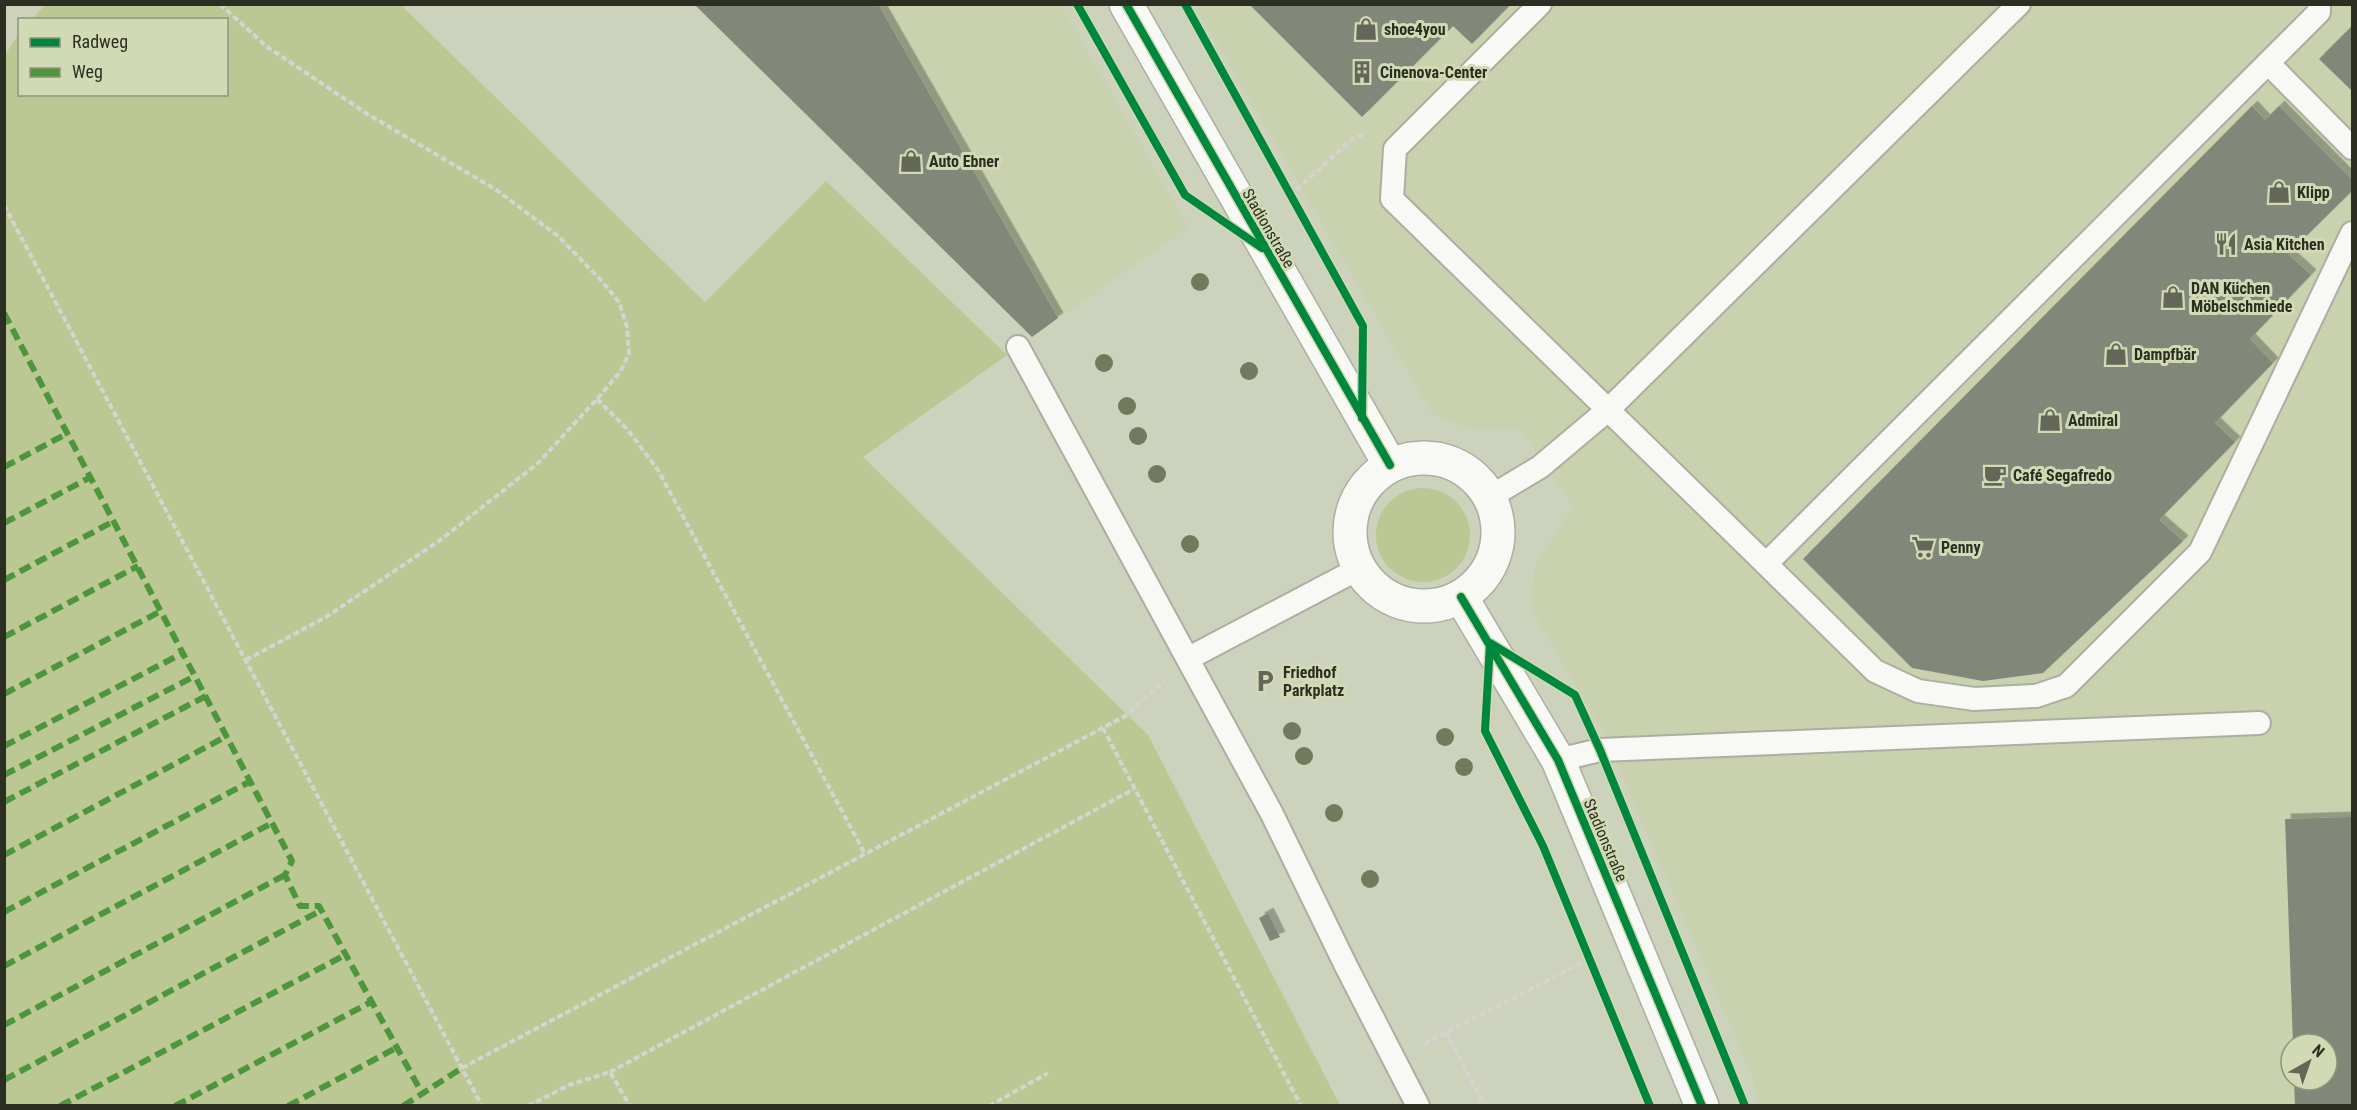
<svg xmlns="http://www.w3.org/2000/svg" width="2357" height="1110" viewBox="0 0 2357 1110" font-family="'Roboto Condensed',sans-serif">
<style>
.built{fill:#c9d1af;fill-rule:evenodd}
.green{fill:#bcc894}
.building{fill:#828879;filter:url(#shadow)}
.lines{fill:none;stroke-linecap:round;stroke-linejoin:round}
.lane-casing{stroke:#abaf9f;stroke-width:26}
.secondary-casing{stroke:#abaf9f;stroke-width:36}
.path{stroke:#d4d5cf;stroke-width:4;stroke-dasharray:6 3;stroke-linecap:butt}
.lane{stroke:#f8f8f5;stroke-width:22}
.secondary{stroke:#f8f8f5;stroke-width:33}
.quiet{stroke:#4d963d;stroke-width:6;stroke-dasharray:12 6;stroke-linecap:butt}
.cycleway-casing{stroke:#d1dab5;stroke-width:11}
.cycleway{stroke:#00873e;stroke-width:8}
.tree{fill:#73795c}
.labels{text-anchor:middle;stroke-width:6;stroke-linejoin:round;paint-order:stroke}
.poi-label{font-size:16px;font-weight:bold;fill:#2b2e20;stroke:#d1dab5;text-anchor:start}
.street-label{font-size:16px;fill:#2b2e20;stroke:#d1dab5}
</style>
<defs>
<filter id="shadow"><feDropShadow dx="5.5" dy="-5.5" stdDeviation="0" flood-color="#0004"/></filter>
</defs>
<rect width="100%" height="100%" fill="#cdd2bd"/>
<g class="built">
<polygon points="694,5 1061,5 1188,227 1032,337"/>
<path d="M1195,5h1157v1100h-592l-10,-34 -148,-342 -71,-120 4,-44 39,-58 -52,-77h-51l-38,-16zM2291,1044h36v36h-36z"/>
</g>
<g class="green">
<polygon points="46,4 401,5 705,302 826,181 1007,355 863,457 1148,735 1340,1105 5,1105 5,55 19,34 20,94 226,94 226,20 32,19"/>
<circle cx="1423" cy="535" r="47"/>
</g>
<g class="building">
<polygon points="694,4 878,4 1058,318 1032,337"/>
<polygon points="1249,4 1511,4 1472,44 1453,26 1362,117"/>
<polygon points="2352,26 2352,91 2319,59"/>
<polygon points="2252,106 2265,120 2279,106 2352,180 2352,191 2288,254 2311,275 2250,339 2273,363 2215,423 2235,442 2159,520 2183,541 2043,673 1983,681 1912,668 1803,559"/>
<polygon points="2352,817 2352,1106 2295,1106 2294,1080 2327,1080 2327,1044 2293,1044 2285,819"/>
<polygon points="1268,913 1280,937 1270,941 1259,918"/>
</g>
<g class="lines">
<g class="lane-casing">
<g id="lane">
<polyline points="1540,4 1395,149 1392,199 1766,564 2319,12 2319,4"/>
<polyline points="2268,63 2352,148"/>
<polyline points="1018,347 1272,814 1346,966 1418,1106"/>
<polyline points="1490,497 1540,467 1609,409 2019,4"/>
<polyline points="1766,564 1875,671 1918,691 1974,699 2036,696 2066,686 2200,552 2352,233"/>
<polyline points="1189,658 1358,569"/>
<polyline points="1558,760 1600,750 2259,723"/>
</g>
</g>
<g class="secondary-casing">
<g id="secondary">
<polyline points="1126,4 1390,465"/>
<circle cx="1424" cy="532" r="74"/>
<polyline points="1461,597 1558,760 1702,1106"/>
</g>
</g>
<g class="path">
<polyline points="220,4 266,46 369,115 495,189 558,236 600,279 619,302 627,327 629,354 620,372 597,399 537,464 439,541 326,617 246,660"/>
<polyline points="1290,196 1352,139 1365,134"/>
<polyline points="4,205 482,1106"/>
<polyline points="597,399 628,430 658,470 865,854"/>
<polyline points="1103,728 1301,1106"/>
<polyline points="1446,1032 1485,1106"/>
<polyline points="1424,1044 1591,958"/>
<polyline points="462,1068 1127,715 1164,681"/>
<polyline points="610,1072 1134,789"/>
<polyline points="528,1106 569,1085 610,1072 630,1106"/>
<polyline points="989,1106 1048,1073"/>
</g>
<use href="#lane" class="lane"/>
<use href="#secondary" class="secondary"/>
<g class="quiet">
<polyline points="4,313 292,861 285,875 300,906 319,906 423,1095"/>
<polyline points="4,467 68,433"/>
<polyline points="4,523 91,477"/>
<polyline points="4,580 114,521"/>
<polyline points="4,637 138,566"/>
<polyline points="4,694 161,611"/>
<polyline points="4,746 183,653"/>
<polyline points="4,775 195,676"/>
<polyline points="4,802 206,696"/>
<polyline points="4,855 227,736"/>
<polyline points="4,912 251,781"/>
<polyline points="4,966 272,823"/>
<polyline points="4,1025 285,875"/>
<polyline points="4,1080 320,911"/>
<polyline points="60,1106 345,955"/>
<polyline points="175,1106 371,1002"/>
<polyline points="288,1106 396,1048"/>
<polyline points="403,1106 462,1068"/>
</g>
<g class="cycleway-casing">
<g id="cycleway">
<polyline points="1077,4 1185,195 1262,248"/>
<polyline points="1126,4 1390,465"/>
<polyline points="1185,4 1363,326 1362,418"/>
<polyline points="1461,597 1558,760 1702,1106"/>
<polyline points="1650,1106 1543,846 1485,731 1490,643 1575,695 1600,750 1745,1106"/>
</g>
</g>
<use href="#cycleway" class="cycleway"/>
</g>
<g class="tree">
<circle cx="1200" cy="282" r="9"/>
<circle cx="1104" cy="363" r="9"/>
<circle cx="1249" cy="371" r="9"/>
<circle cx="1127" cy="406" r="9"/>
<circle cx="1138" cy="436" r="9"/>
<circle cx="1157" cy="474" r="9"/>
<circle cx="1190" cy="544" r="9"/>
<circle cx="1292" cy="731" r="9"/>
<circle cx="1445" cy="737" r="9"/>
<circle cx="1304" cy="756" r="9"/>
<circle cx="1464" cy="767" r="9"/>
<circle cx="1334" cy="813" r="9"/>
<circle cx="1370" cy="879" r="9"/>
</g>
<defs>
<g id="shop-bare" transform="scale(1.8)"><path d="M-5-2.5h2.3a2.7 3.5 0 0 1 5.4 0H5L5.5 6h-11ZM-1.5-2.5h3a1.5 2.3 0 0 0-3 0Z" fill="#646757" stroke="#d1dab5" stroke-width="2.5" paint-order="stroke"/></g>
<g id="building-bare" transform="scale(1.8)"><path d="M-4-6H4V6H1V3H-1V6H-4ZM-2.5-4.3h1.7v1.8h-1.7ZM.8-4.3h1.7v1.8H.8ZM-2.5-1h1.7V.8h-1.7ZM.8-1h1.7V.8H.8Z" fill="#646757" stroke="#d1dab5" stroke-width="2.5" paint-order="stroke"/></g>
<g id="restaurant-bare" transform="scale(1.8)"><path d="M-5-6h1v4h1v-4h1v4h1v-4h1v5L-1.5 .5V6h-2V.5L-5-1ZM5-6V6H3V1.5H1.5Q1.5-4 5-6Z" fill="#646757" stroke="#d1dab5" stroke-width="2.5" paint-order="stroke"/></g>
<g id="cafe-bare" transform="scale(1.8)"><path d="M-5.5-4.5H6V0H3Q3 3.5 0 3.5H-2.5Q-5.5 3.5-5.5 0ZM3-3.2v2h1.7v-2ZM-6 4.5H4V6H-6Z" fill="#646757" stroke="#d1dab5" stroke-width="2.5" paint-order="stroke"/></g>
<g id="supermarket-bare" transform="scale(1.8)"><path d="M-6-5.5h2.5l.6 2H6L4.5 2H-2.5L-4.4-4H-6ZM-1.5 3.2a1.3 1.3 0 1 0 .1 0ZM3 3.2a1.3 1.3 0 1 0 .1 0Z" fill="#646757" stroke="#d1dab5" stroke-width="2.5" paint-order="stroke"/></g>
<g id="parking-bare" transform="scale(1.8)"><path d="M-3.5-5.5H1a3.5 3.5 0 0 1 0 7H-1V5.5H-3.5ZM-1-3.4V-.6H.8a1.4 1.4 0 0 0 0-2.8Z" fill="#646757" stroke="#d1dab5" stroke-width="2.5" paint-order="stroke"/></g>
</defs>
<g fill-rule="evenodd">
<use href="#shop-bare" x="1366" y="29"/>
<use href="#building-bare" x="1362" y="72"/>
<use href="#shop-bare" x="911" y="161"/>
<use href="#shop-bare" x="2279" y="192"/>
<use href="#restaurant-bare" x="2226" y="244"/>
<use href="#shop-bare" x="2173" y="297"/>
<use href="#shop-bare" x="2116" y="354"/>
<use href="#shop-bare" x="2050" y="420"/>
<use href="#cafe-bare" x="1995" y="475"/>
<use href="#supermarket-bare" x="1923" y="547"/>
<use href="#parking-bare" x="1265" y="681"/>
</g>
<g class="labels">
<g class="poi-label">
<text x="1384" y="35">shoe4you</text>
<text x="1380" y="78">Cinenova-Center</text>
<text x="929" y="167">Auto Ebner</text>
<text x="2297" y="198">Klipp</text>
<text x="2244" y="250">Asia Kitchen</text>
<text x="2191" y="294">DAN Küchen<tspan x="2191" dy="18">Möbelschmiede</tspan></text>
<text x="2134" y="360">Dampfbär</text>
<text x="2068" y="426">Admiral</text>
<text x="2013" y="481">Café Segafredo</text>
<text x="1941" y="553">Penny</text>
<text x="1283" y="678">Friedhof<tspan x="1283" dy="18">Parkplatz</tspan></text>
</g>
<g class="street-label">
<text transform="translate(1269 228) rotate(60)" y="6">Stadionstraße</text>
<text transform="translate(1606 840) rotate(67)" y="6">Stadionstraße</text>
</g>
</g>
<rect width="2357" height="1110" fill="none" stroke="#2b2e20" stroke-width="12"/>
<rect x="18" y="18" width="210" height="78" fill="#d1dab5" stroke="#8f9579" stroke-width="1.5"/>
<rect x="30" y="38" width="30" height="9" fill="#00873e" stroke="#8f9579" stroke-width="1.5"/>
<text x="72" y="48" font-size="18" fill="#2b2e20">Radweg</text>
<rect x="30" y="68" width="30" height="9" fill="#4d963d" stroke="#8f9579" stroke-width="1.5"/>
<text x="72" y="78" font-size="18" fill="#2b2e20">Weg</text>
<g transform="translate(2309 1062) rotate(40)"><circle r="28" fill="#d1dab5" stroke="#8f9579" stroke-width="1.5"/>
<path d="M0-4.5L10 22L0 15L-10 22Z" fill="#646757"/>
<text y="-9" font-size="16" font-weight="bold" text-anchor="middle" fill="#2b2e20">N</text>
</g>
</svg>
